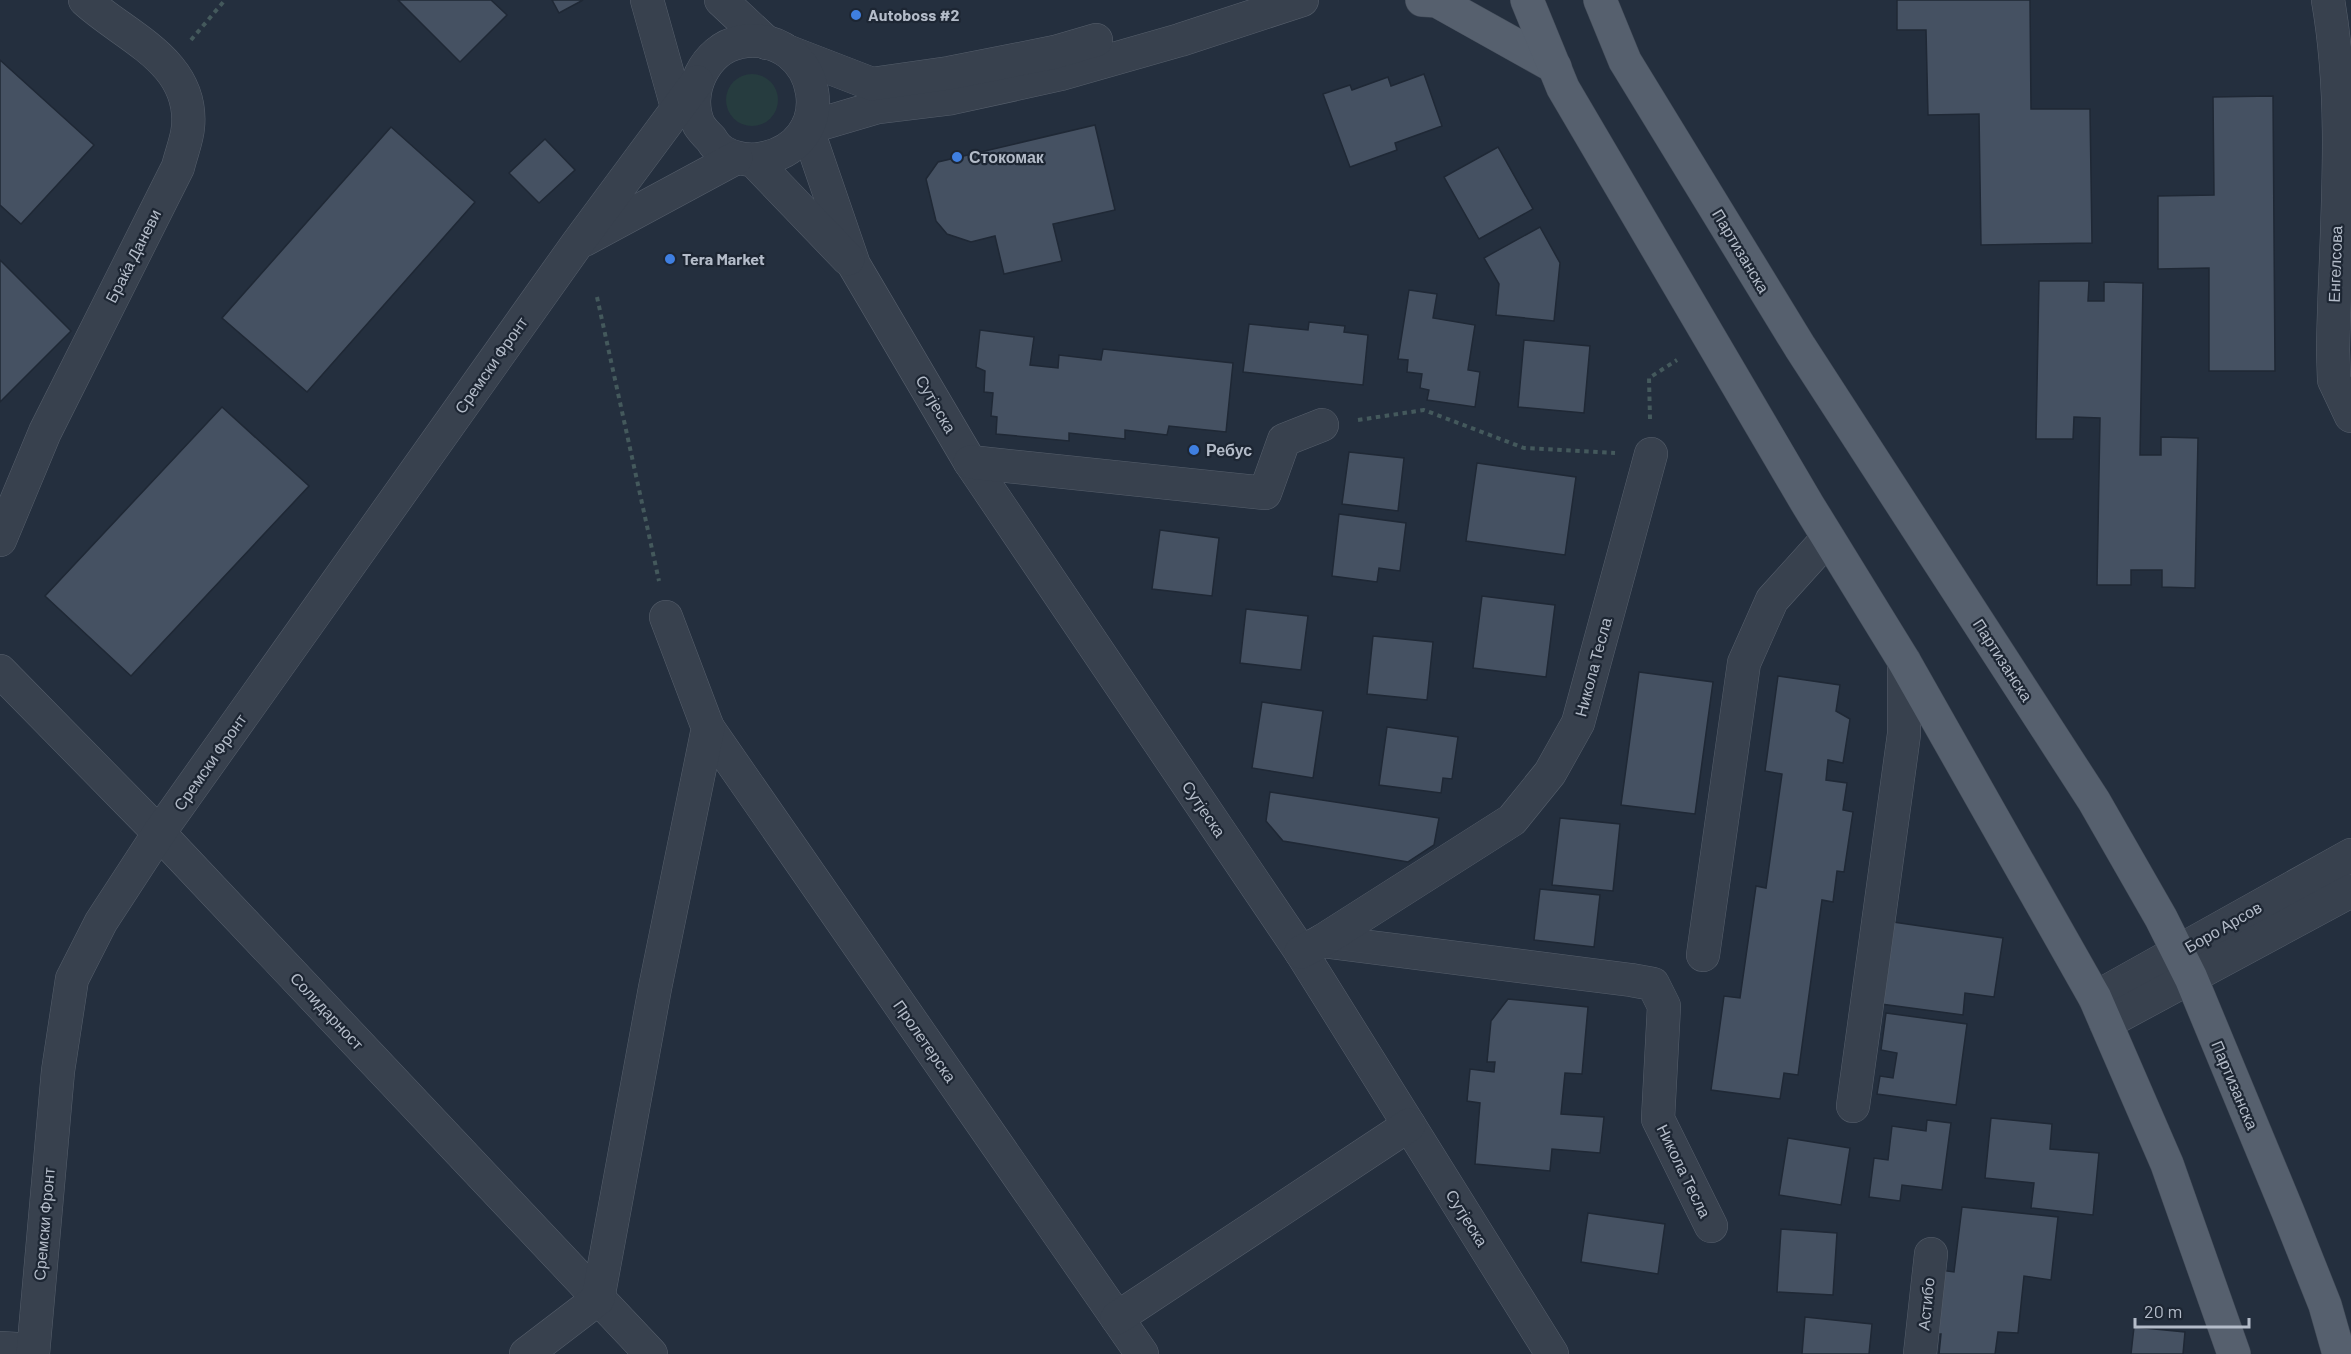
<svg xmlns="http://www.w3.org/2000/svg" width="2351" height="1354" viewBox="0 0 2351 1354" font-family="Barlow,sans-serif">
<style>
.green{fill:#263c3f}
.building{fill:#455162;stroke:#1f2835;stroke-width:1.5}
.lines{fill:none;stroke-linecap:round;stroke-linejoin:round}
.minor-casing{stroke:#565f6c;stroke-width:34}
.major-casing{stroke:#414a57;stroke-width:34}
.path{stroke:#44595c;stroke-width:4;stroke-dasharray:4.5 4.5;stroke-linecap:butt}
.minor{stroke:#38414e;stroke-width:33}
.major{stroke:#56606e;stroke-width:33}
.shop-dot{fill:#3f7fe0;stroke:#1d2633;stroke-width:2}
.labels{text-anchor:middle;stroke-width:4.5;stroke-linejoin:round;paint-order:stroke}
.poi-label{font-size:16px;font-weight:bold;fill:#b4bcc9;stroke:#1d2633;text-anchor:start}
.street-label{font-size:16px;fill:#b4bcc9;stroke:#1d2633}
</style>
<rect width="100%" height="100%" fill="#242f3e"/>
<circle class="green" cx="752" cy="100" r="26"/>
<g class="building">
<polygon points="398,0 491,0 507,15 460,62"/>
<polygon points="552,0 583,0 559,13"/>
<polygon points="1897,0 2030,0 2031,109 2090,109 2092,243 1981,245 1979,114 1928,115 1926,30 1897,30"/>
<polygon points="0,60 94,145 21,224 0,205"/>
<polygon points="1424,74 1442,126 1395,143 1397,150 1350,167 1323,94 1350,85 1352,90 1388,77 1391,86"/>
<polygon points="2273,96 2275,371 2209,371 2209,268 2158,269 2158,196 2214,195 2213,97"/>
<polygon points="1095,125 1115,210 1053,224 1062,261 1004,274 995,236 971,242 947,234 936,221 926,179 938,162"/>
<polygon points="391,127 475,202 307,392 222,318"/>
<polygon points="545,139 575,170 539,203 509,173"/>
<polygon points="1498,147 1533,209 1479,239 1444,177"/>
<polygon points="1540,227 1560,263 1554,321 1496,315 1499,284 1484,258"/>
<polygon points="0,260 71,331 0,402"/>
<polygon points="2039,281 2089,281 2088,301 2104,301 2104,282 2143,283 2140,455 2161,455 2161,437 2198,438 2195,588 2162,587 2162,570 2131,570 2131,585 2097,585 2100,418 2074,417 2073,439 2036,439"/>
<polygon points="1409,290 1437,294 1433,318 1475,325 1468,370 1480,372 1475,407 1427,400 1429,390 1420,388 1422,374 1407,372 1408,360 1398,359"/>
<polygon points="1309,322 1345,326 1344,332 1368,335 1363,385 1243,372 1249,324 1308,330"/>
<polygon points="980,330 1034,337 1030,365 1058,368 1059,355 1101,360 1103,349 1233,363 1226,432 1169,426 1167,435 1125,430 1125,439 1069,433 1069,441 996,434 997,417 991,416 993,393 984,392 985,371 976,367"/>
<polygon points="1524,340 1590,346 1584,413 1518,407"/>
<polygon points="222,407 309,486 131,676 45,596"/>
<polygon points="1349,452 1404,458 1398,511 1342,504"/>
<polygon points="1477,463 1576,477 1565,555 1466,541"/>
<polygon points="1339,514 1406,523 1400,571 1379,568 1377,582 1332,576"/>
<polygon points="1160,530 1219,538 1212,596 1152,589"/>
<polygon points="1482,596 1555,605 1546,677 1473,668"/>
<polygon points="1246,609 1308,616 1301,670 1240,663"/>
<polygon points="1373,636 1433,642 1427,700 1367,694"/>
<polygon points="1639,672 1713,682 1695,814 1621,805"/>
<polygon points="1778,676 1840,685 1836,711 1850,719 1843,763 1828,760 1826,780 1847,783 1843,810 1853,812 1844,872 1837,871 1833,902 1822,900 1798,1075 1784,1073 1780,1099 1711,1090 1724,996 1740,998 1756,886 1766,888 1782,774 1765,771"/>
<polygon points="1262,702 1323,711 1313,778 1252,768"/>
<polygon points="1387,727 1458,737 1452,779 1443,778 1441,793 1379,785"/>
<polygon points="1270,792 1439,818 1434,845 1408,862 1283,841 1266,821"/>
<polygon points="1560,818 1620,824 1613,891 1552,885"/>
<polygon points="1540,889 1600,895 1594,947 1534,940"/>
<polygon points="1893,922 2003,938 1994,997 1965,993 1963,1015 1881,1004"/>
<polygon points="1508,999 1588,1007 1582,1074 1565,1073 1561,1114 1604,1117 1600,1153 1552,1149 1550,1171 1475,1164 1480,1103 1467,1101 1470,1069 1494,1072 1495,1062 1487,1062 1491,1021"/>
<polygon points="1886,1013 1967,1024 1956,1105 1877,1094 1880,1076 1893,1078 1897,1053 1881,1050"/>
<polygon points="1991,1118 2052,1124 2050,1149 2099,1153 2093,1215 2031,1208 2034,1183 1985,1178"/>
<polygon points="1927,1120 1951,1123 1942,1190 1902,1185 1900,1201 1869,1197 1874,1158 1888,1160 1892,1126 1926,1131"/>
<polygon points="1788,1138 1850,1148 1841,1205 1779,1195"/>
<polygon points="1962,1207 2058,1217 2051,1280 2024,1276 2018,1333 1998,1332 1995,1354 1939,1354 1941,1334 1932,1334 1940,1270 1954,1272"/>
<polygon points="1588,1213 1665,1224 1658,1274 1581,1262"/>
<polygon points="1781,1229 1837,1233 1833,1295 1777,1292"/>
<polygon points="1805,1317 1872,1324 1869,1354 1802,1354"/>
<polygon points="2134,1327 2185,1332 2183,1354 2131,1354"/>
</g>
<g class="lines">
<g class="minor-casing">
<g id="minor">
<polyline points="647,0 677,107"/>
<polyline points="721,0 767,43"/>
<polyline points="1302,0 1180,40 1061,74 952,98 878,107 807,128 854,265 970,462 1301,952 1552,1354"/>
<path d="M2328,0c20,114 7,234 5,350l1,30 17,36"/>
<polyline points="789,52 872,84 949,73 1055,52 1096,40"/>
<path d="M753,160c93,-9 69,-132 -13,-118 -35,7 -56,51 -41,83 3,5 8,10 12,14 3,5 7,10 12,13 10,6 19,7 30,8l95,99"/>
<polyline points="584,240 736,158"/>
<polyline points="970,462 1265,493 1284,440 1322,425"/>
<path d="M0,540l45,-108 133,-265c3,-13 9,-27 10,-40 6,-66 -63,-90 -103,-127"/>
<polyline points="0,671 159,833 651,1354"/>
<polyline points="708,728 1142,1354"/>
<polyline points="1322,941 1631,980 1653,984 1664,1006 1658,1119 1711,1226"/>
<polyline points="1301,952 1322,941 1512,820 1550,773 1578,723 1651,454"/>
<polyline points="1703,955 1744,663 1772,600 1828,538"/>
<polyline points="2095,998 2351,855"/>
<polyline points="2106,1023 2351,891"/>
<polyline points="1853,1106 1904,734 1904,661"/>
<polyline points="1117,1318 1409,1125"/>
<polyline points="0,1348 33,1350"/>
<polyline points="33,1354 58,1071 72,979 101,922 159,833 577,244 697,82"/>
<polyline points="526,1354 598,1299 655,988 708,728 666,617"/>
<polyline points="1920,1354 1931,1254"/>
</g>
</g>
<g class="major-casing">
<g id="major">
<polyline points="1422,0 1437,1 1555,67"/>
<polyline points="1527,0 1563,88 1808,505 1904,661 2095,998 2167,1164 2234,1354"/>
<polyline points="1600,0 1625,61 1800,347 2094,801 2161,918 2191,978 2288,1212 2325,1305 2339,1354"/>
</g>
</g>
<g class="path">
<polyline points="191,40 225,0"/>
<polyline points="597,297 659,581"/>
<polyline points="1650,419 1649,378 1677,360"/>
<polyline points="1358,420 1424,410 1524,448 1615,453"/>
</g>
<use href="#minor" class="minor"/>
<use href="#major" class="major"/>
</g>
<g class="shop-dot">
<circle cx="856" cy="15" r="6"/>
<circle cx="957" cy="157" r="6"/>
<circle cx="670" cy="259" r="6"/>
<circle cx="1194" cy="450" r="6"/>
</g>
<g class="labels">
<g class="poi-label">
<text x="868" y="21">Autoboss #2</text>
<text x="969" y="163">Стокомак</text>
<text x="682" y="265">Tera Market</text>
<text x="1206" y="456">Ребус</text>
</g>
<g class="street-label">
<text transform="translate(1741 251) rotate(59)" y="6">Партизанска</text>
<text transform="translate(133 256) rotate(-63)" y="6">Браќа Даневи</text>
<text transform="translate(2335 264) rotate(-88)" y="6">Енгелсова</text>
<text transform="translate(491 365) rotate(-55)" y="6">Сремски Фронт</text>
<text transform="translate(936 404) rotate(60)" y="6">Сутјеска</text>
<text transform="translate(2003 660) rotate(57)" y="6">Партизанска</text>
<text transform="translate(1593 667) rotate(-75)" y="6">Никола Тесла</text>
<text transform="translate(210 762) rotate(-55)" y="6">Сремски Фронт</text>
<text transform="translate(1204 809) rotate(56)" y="6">Сутјеска</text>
<text transform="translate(2223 927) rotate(-30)" y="6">Боро Арсов</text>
<text transform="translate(327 1011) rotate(47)" y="6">Солидарност</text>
<text transform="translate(925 1041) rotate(55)" y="6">Пролетерска</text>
<text transform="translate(2235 1085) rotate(67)" y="6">Партизанска</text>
<text transform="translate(1684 1171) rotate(64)" y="6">Никола Тесла</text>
<text transform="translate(1467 1218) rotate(58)" y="6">Сутјеска</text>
<text transform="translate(44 1224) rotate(-85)" y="6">Сремски Фронт</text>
<text transform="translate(1926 1304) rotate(-84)" y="6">Астибо</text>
</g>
</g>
<path d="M2135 1318v9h114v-9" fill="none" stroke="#b4bcc9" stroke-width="3"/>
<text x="2144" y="1318" font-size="18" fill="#b4bcc9" stroke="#1d2633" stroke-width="4.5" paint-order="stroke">20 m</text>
</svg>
